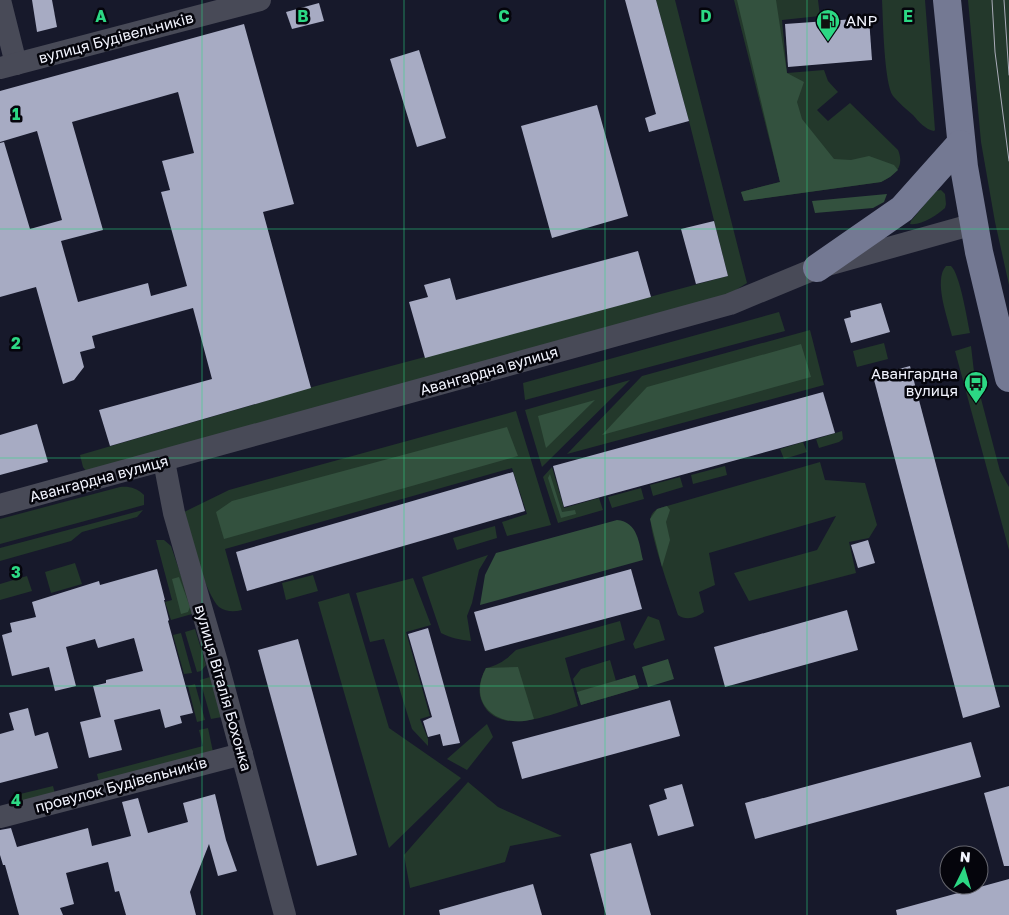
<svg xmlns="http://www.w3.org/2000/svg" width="1009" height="915" viewBox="0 0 1009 915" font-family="'Golos Text',sans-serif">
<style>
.green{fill:#23382b}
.forest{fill:#33513e}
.building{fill:#a7abc3;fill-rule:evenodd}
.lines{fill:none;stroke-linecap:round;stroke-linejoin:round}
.minor{stroke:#484a57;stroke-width:22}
.major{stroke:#747993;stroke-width:28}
.tram{stroke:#aaacb9;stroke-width:1}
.grid{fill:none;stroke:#2cd884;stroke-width:1;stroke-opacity:0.55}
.labels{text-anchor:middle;stroke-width:5;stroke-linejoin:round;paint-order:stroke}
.poi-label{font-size:15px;fill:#f2f4fe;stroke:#05050c;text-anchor:start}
.street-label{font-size:15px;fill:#f2f4fe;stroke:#05050c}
.grid-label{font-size:16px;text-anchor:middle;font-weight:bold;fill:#2cd884;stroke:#05050c;stroke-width:5;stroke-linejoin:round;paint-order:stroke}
</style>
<rect width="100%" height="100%" fill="#17192b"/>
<g class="green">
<polygon points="656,0 675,0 747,283 728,295 86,471 83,467 80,455 263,402 271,398 728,276 689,121"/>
<path d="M734,0h84l2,16 -38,4 5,53 37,-3 4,11 10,11 -21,18 11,11 22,-18 48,47c7,17 -3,25 -17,32l-137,19 -3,-9 39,-10z"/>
<path d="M882,0h43l10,130 -1,1c-8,-1 -16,-10 -21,-16 -7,-6 -14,-12 -20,-19 -9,-13 -10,-77 -11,-96z"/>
<polygon points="968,0 1009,0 1009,285 995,222 981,142"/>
<path d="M941,190l4,4 1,10 -1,4c-8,7 -24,18 -35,16l1,-3 25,-30z"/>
<path d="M946,266h5c9,8 16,53 19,67l-18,3c-4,-17 -19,-56 -6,-70z"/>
<polygon points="779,312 785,331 525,400 523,383"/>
<polygon points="810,330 824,385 567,454 642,376"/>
<polygon points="884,343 888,359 857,367 853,351"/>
<polygon points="971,346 974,372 1000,471 1009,487 1009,550 955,351"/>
<polygon points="630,380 542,467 525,410"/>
<path d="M516,411l35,114 -44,11 -5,-14 25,-8 -15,-46 -287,81 17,61c-8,2 -16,2 -23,-3 -13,-12 -31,-74 -37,-94l47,-23z"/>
<polygon points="842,431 843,439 839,442 819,448 816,439"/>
<polygon points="803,442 807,452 784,459 780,449"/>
<path d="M820,462l5,18 40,3 12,42 -8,13 -20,4 7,31 -107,28 -15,-28 83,-23 19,-34 -127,37 6,32 -16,7 5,20c-8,6 -18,9 -26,3 -5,-16 -31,-87 -27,-99 3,-7 9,-8 16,-10z"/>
<polygon points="725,466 727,475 693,484 691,475"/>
<polygon points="552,467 564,508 599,498 603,510 558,523 543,477"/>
<polygon points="680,477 683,487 653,496 650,485"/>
<path d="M120,487c9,-1 17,1 24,8v10l-144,39v-25z"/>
<polygon points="641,488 644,499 612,508 608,497"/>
<polygon points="143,510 137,517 82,532 71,541 0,561 0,548"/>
<polygon points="495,526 497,538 457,550 453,538"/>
<polygon points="156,540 164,540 171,546 192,608 192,614 171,620 165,602 172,600"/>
<path d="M488,555l-9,15 -7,33 -5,13 4,25c-11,-1 -20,-3 -30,-8l-19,-56z"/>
<polygon points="75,563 82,584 51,593 45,572"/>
<polygon points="313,575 318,591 286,600 282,583"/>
<polygon points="27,576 32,591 0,600 0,584"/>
<polygon points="413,578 431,625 406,632 430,716 420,719 428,739 428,746 412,729 384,639 370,642 356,593"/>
<polygon points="349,593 389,728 461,778 389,848 318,602"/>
<polygon points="648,616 659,620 665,640 635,649 633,644"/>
<path d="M620,621l5,19 -60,18 13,48c-26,8 -80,32 -96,-4 -5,-12 -2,-23 4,-34 13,-3 21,-9 30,-18z"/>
<polygon points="195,629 206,665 201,671 197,672 185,632"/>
<polygon points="181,633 192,673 184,674 173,635"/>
<polygon points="610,660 616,681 635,675 639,688 581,705 573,679 581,669"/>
<polygon points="210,677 222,717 211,719 200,680"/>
<polygon points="195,684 205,720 197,722 188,686"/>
<polygon points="487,724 493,737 467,770 447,759"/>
<polygon points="208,728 213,752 100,786 97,774 203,746 199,730"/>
<polygon points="468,782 498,807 562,836 510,846 505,862 410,888 404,855"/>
<polygon points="53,786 56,798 15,808 12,796"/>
</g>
<g class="forest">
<polygon points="737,0 776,0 787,73 804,82 797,102 802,119 834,159 851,160 869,156 894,165 898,170 890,177 881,182 744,201 741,192 780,182"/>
<polygon points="887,194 884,202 873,208 815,213 812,201"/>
<polygon points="801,344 811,377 602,435 647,387"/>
<polygon points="595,400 546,448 538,416"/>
<polygon points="507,427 518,456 224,539 216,512 232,501"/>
<polygon points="550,474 562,512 575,510 576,514 561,518 548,478"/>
<polygon points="667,506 670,510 666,522 670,540 662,567 650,519 657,509"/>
<path d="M617,520c21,2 22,23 26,40l-163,45 5,-30 11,-22z"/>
<polygon points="179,577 190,607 188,612 181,614 172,579"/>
<polygon points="668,659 674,679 648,687 642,667"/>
<path d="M518,667l16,52c-35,10 -68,-14 -48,-51z"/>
<polygon points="635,675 639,688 581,705 577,692"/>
</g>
<g class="building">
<polygon points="32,0 52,0 57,27 37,32"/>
<polygon points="625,0 656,0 689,121 649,132 645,118 656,114"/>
<polygon points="319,3 324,21 292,29 286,12"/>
<polygon points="869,18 872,60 788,67 785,24"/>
<path d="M244,24l50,180 -31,8 48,176 -201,58 -11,-36 113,-31 -19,-71 -101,28 3,12 -15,4 4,15 -10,13 -11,4 -27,-97 -36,10v-154l4,-1 26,87 32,-9 -25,-89 -37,11v-51zM178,92l16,61 -32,8 8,29 -9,2 26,94 -36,10 -3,-13 -70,19 -17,-61 42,-11 -31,-108z"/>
<polygon points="419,50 446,138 417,147 390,59"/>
<polygon points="597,105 628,216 552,238 521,126"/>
<polygon points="714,221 728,276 696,284 681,229"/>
<polygon points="638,251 651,297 425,358 409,302 428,297 424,285 450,278 456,300"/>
<polygon points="881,303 890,332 851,343 844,319 851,317 850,311"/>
<polygon points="910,366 1000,707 963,718 873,376"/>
<polygon points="823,392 835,433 564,507 553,466"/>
<polygon points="37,424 48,462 0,475 0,435"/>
<polygon points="513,472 525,511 247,591 236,552"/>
<polygon points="868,540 875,563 858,568 851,545"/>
<polygon points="157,569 165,600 164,600 169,620 168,621 193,713 180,716 182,723 165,728 160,709 114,720 122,750 89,758 80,722 101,717 93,686 106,683 106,680 143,671 134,638 98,648 95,639 66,647 76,686 55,691 49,667 12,676 2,635 12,632 10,623 36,617 32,602 99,581 100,585"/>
<polygon points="631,569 642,609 485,651 474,612"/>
<polygon points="847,610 858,650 725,687 714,647"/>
<polygon points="428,628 460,743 443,746 440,734 428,737 423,721 432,717 408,634"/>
<polygon points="298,639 357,855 317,866 258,650"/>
<polygon points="670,700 680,736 522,779 512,742"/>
<polygon points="28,708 35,736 48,732 58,768 0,783 0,734 14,730 9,713"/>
<polygon points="971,742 981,777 755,839 745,803"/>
<polygon points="682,784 694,826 658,836 649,805 667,799 664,789"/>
<polygon points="1009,786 1009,866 1004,866 984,793"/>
<polygon points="215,794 226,840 237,871 218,876 209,844 190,892 196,915 126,915 119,891 115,892 108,862 66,873 74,904 60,908 63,915 19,915 5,865 3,865 0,855 0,830 11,828 17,847 88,828 92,846 131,836 122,802 138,798 148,833 188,822 183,803"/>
<polygon points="631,843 651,915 606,915 590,854"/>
<polygon points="1009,879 1009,915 897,915 896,910"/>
<polygon points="533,884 542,915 440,915 439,910"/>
</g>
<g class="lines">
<g class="minor">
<polyline points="0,0 16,64"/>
<polyline points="0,68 260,0"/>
<polyline points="164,461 174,513 219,669 285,915"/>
<polyline points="0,505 730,304 817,268 974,224"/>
<polyline points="0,817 242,754"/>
</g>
<g class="major">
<polyline points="947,0 964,167 979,252 1009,378"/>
<polyline points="817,268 902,209 960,144"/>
</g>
<g class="tram">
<polyline points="992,0 995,52 1009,161"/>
<polyline points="1004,0 1009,75"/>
</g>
</g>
<path class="grid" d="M202,0v915M404,0v915M605,0v915M807,0v915M0,229h1009M0,458h1009M0,686h1009"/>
<defs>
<g id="fuel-pin" transform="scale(1.25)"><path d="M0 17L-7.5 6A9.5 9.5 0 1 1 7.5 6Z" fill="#2cd884" stroke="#05050c"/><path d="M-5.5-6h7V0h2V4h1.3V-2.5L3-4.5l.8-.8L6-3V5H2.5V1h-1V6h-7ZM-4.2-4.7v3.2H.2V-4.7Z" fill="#111"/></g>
<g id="bus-pin" transform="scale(1.25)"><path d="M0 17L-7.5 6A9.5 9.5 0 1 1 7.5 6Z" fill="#2cd884" stroke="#05050c"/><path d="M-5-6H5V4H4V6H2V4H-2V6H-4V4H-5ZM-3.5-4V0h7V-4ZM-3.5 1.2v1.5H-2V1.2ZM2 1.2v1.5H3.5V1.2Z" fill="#111"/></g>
</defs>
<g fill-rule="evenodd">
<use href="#fuel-pin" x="828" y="21"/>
<use href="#bus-pin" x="976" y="383"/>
</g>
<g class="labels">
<g class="poi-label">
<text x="846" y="26">ANP</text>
<text x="958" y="379" text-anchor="end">Авангардна<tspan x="958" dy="17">вулиця</tspan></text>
</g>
<g class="street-label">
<text transform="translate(116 38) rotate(-15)" y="5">вулиця Будівельників</text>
<text transform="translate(489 371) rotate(-16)" y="5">Авангардна вулиця</text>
<text transform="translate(99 479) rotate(-15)" y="5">Авангардна вулиця</text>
<text transform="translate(223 688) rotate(74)" y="5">вулиця Віталія Бохонка</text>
<text transform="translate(121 785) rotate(-15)" y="5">провулок Будівельників</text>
</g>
</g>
<g class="grid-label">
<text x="101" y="22">A</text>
<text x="303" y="22">B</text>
<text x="504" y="22">C</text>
<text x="706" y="22">D</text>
<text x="908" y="22">E</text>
<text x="16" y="120">1</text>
<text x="16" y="349">2</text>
<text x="16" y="578">3</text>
<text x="16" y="806">4</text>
</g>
<g transform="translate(964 870) rotate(5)"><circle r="24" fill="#05050c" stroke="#64656d"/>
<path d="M0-4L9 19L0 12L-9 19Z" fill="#2cd884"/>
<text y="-8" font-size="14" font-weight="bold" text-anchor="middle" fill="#f2f4fe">N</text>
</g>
</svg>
